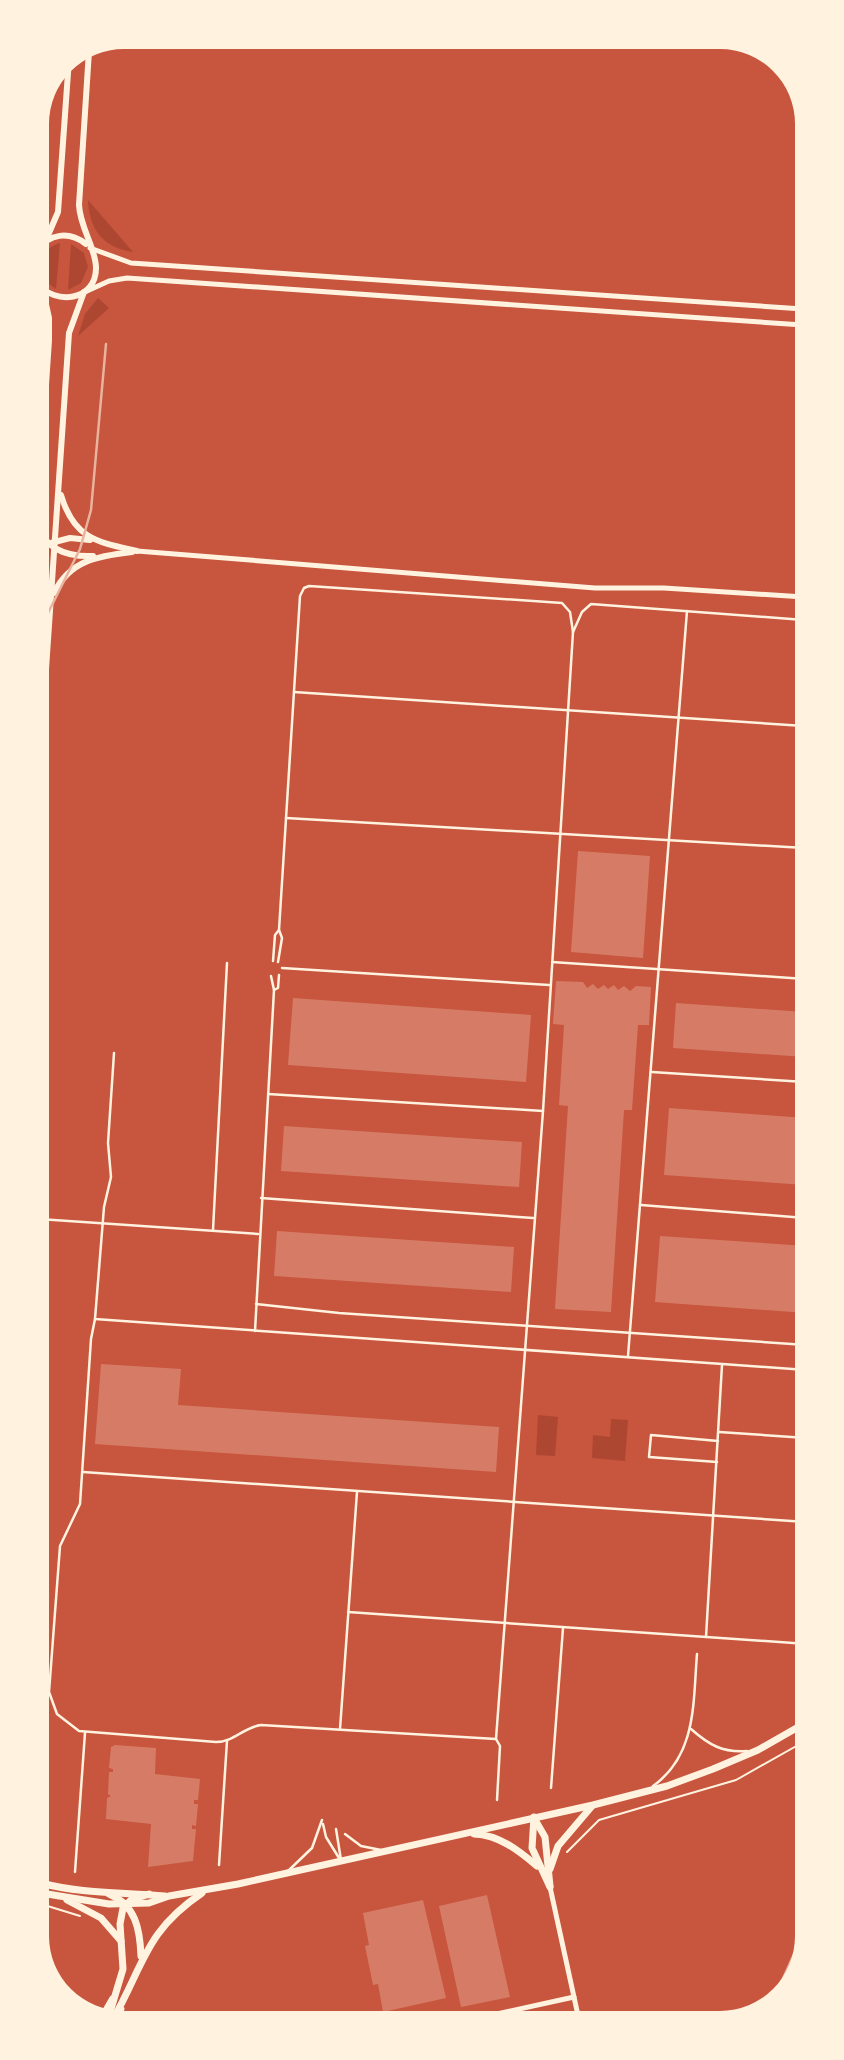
<svg xmlns="http://www.w3.org/2000/svg" width="844" height="2060" viewBox="0 0 844 2060" font-family="Rubik,sans-serif">
<style>
.green{fill:#ae4732}
.building{fill:#d67c66}
.lines{fill:none;stroke-linecap:round;stroke-linejoin:round}
.path{stroke:#fff3e0;stroke-width:2}
.service{stroke:#fff3e0;stroke-width:2.5}
.minor{stroke:#fff3e0;stroke-width:5}
.tertiary{stroke:#fff3e0;stroke-width:6}
.secondary{stroke:#fff3e0;stroke-width:7}
.rail{stroke:#e9b49f;stroke-width:2.5}
</style>
<rect width="100%" height="100%" fill="#c8553d"/>
<g class="green">
<path d="M88,200l45,52c-30,-4 -44,-23 -45,-52z"/>
<path d="M60,243l-4,46c-21,-12 -21,-39 4,-46z"/>
<polygon points="71,244 84,253 88,267 81,283 68,290"/>
<polygon points="98,298 109,308 78,336 85,314"/>
<polygon points="538,1415 558,1417 555,1456 536,1455"/>
<polygon points="611,1419 628,1420 625,1461 592,1458 593,1435 610,1437"/>
</g>
<g class="building">
<polygon points="578,851 650,856 643,958 571,952"/>
<polygon points="556,981 583,982 587,988 593,984 598,989 604,985 608,989 614,985 618,990 624,986 630,991 636,986 651,987 649,1025 638,1025 632,1110 624,1110 611,1312 555,1309 568,1106 559,1105 564,1025 553,1024"/>
<polygon points="293,998 531,1015 526,1082 288,1065"/>
<polygon points="676,1003 805,1012 805,1057 673,1048"/>
<polygon points="669,1108 805,1118 805,1185 664,1175"/>
<polygon points="284,1126 522,1142 519,1187 281,1171"/>
<polygon points="277,1231 514,1247 511,1292 274,1276"/>
<polygon points="660,1236 806,1246 806,1313 655,1302"/>
<polygon points="101,1364 181,1369 178,1405 499,1427 496,1472 95,1444"/>
<polygon points="115,1745 156,1748 155,1774 200,1779 198,1800 194,1800 194,1804 198,1804 196,1826 192,1825 192,1829 196,1829 193,1861 148,1867 151,1824 106,1819 107,1798 111,1796 108,1794 109,1772 113,1772 113,1769 109,1768 111,1747"/>
<polygon points="487,1895 510,1997 461,2007 439,1906"/>
<polygon points="423,1900 446,1998 383,2012 378,1984 373,1985 365,1946 369,1945 363,1913"/>
</g>
<g class="lines">
<g class="path">
<polyline points="567,1852 599,1820 736,1780 807,1740"/>
<polyline points="41,1904 80,1916"/>
</g>
<g class="service">
<polyline points="573,632 582,612 591,604 804,620"/>
<polyline points="294,692 804,726"/>
<polyline points="286,818 805,848"/>
<polyline points="273,961 275,935 279,930"/>
<polyline points="278,962 282,938 279,930 300,596 304,588 309,586 562,603 570,612 573,632 543,1111 496,1739 500,1746 497,1800"/>
<polyline points="552,962 805,979"/>
<polyline points="282,968 549,985"/>
<polyline points="271,976 274,990"/>
<polyline points="114,1053 108,1143 111,1177 104,1207 95,1319 806,1370"/>
<polyline points="652,1072 805,1082"/>
<polyline points="268,1094 543,1111"/>
<polyline points="261,1198 533,1218"/>
<polyline points="641,1205 805,1218"/>
<polyline points="39,1219 258,1234"/>
<polyline points="213,1230 227,963"/>
<polyline points="256,1304 339,1313 806,1345"/>
<path d="M95,1319l-4,20 -11,165 -20,42 -11,146 8,22 22,17 137,11c18,0 28,-15 45,-17l235,14"/>
<polyline points="255,1331 274,990 278,988 279,975"/>
<polyline points="628,1356 687,611"/>
<polyline points="719,1432 806,1438"/>
<polyline points="717,1462 649,1457 651,1435 718,1441"/>
<polyline points="83,1472 806,1522"/>
<polyline points="348,1612 807,1644"/>
<polyline points="706,1637 722,1365"/>
<polyline points="340,1729 357,1492"/>
<path d="M691,1729c18,16 32,24 56,22"/>
<path d="M653,1786c44,-31 40,-84 44,-132"/>
<polyline points="551,1788 563,1628"/>
<polyline points="323,1824 326,1837 339,1858"/>
<polyline points="336,1829 341,1860"/>
<polyline points="345,1834 361,1846 381,1850"/>
<polyline points="219,1865 227,1741"/>
<polyline points="288,1871 312,1848 322,1820"/>
<polyline points="75,1872 85,1733"/>
</g>
<g class="minor">
<polyline points="90,248 131,263 803,309"/>
<polyline points="87,291 109,281 127,278 803,325"/>
<polyline points="137,551 595,588 664,588 804,597"/>
<polyline points="550,1887 579,2020"/>
<polyline points="101,2017 112,1998"/>
<polyline points="465,2021 574,1997"/>
<polyline points="116,2023 122,2009"/>
</g>
<g class="tertiary">
<polyline points="46,240 58,212 69,59"/>
<path d="M37,251c12,-18 32,-20 49,-7"/>
<path d="M37,283c18,23 59,18 59,-15 0,-20 -16,-40 -17,-63l10,-154"/>
<path d="M61,495c13,44 36,47 76,56"/>
<polyline points="38,503 49,340 49,318 43,291"/>
<path d="M38,528c10,23 31,29 55,28"/>
<polyline points="38,560 47,544 70,538 90,540"/>
<path d="M54,593c16,-33 44,-37 78,-41"/>
<polyline points="38,786 69,333 84,292"/>
</g>
<g class="secondary">
<polyline points="534,1817 532,1848 550,1887"/>
<polyline points="534,1818 545,1837 550,1886"/>
<path d="M474,1834c25,1 44,16 63,32"/>
<polyline points="550,1869 558,1846 592,1806"/>
<path d="M41,1883c41,11 82,9 124,13"/>
<polyline points="41,1893 109,1904 149,1903 169,1896 238,1884 593,1805 667,1786 713,1769 758,1750 807,1722"/>
<path d="M109,1894c27,11 31,36 32,62"/>
<polyline points="67,1900 101,1918 121,1941"/>
<polyline points="108,2019 123,1969 120,1924 123,1908 131,1900 149,1894"/>
<path d="M112,2021c32,-55 32,-89 90,-128"/>
</g>
<g class="rail">
<polyline points="40,646 48,613 80,549 91,510 106,344"/>
<polyline points="773,2001 807,1925"/>
</g>
</g>
<path d="M0 0H844V2060H0ZM124 49H720A75 75 0 0 1 795 124V1936A75 75 0 0 1 720 2011H124A75 75 0 0 1 49 1936V124A75 75 0 0 1 124 49Z" fill="#fff3e0" fill-rule="evenodd"/>
</svg>
